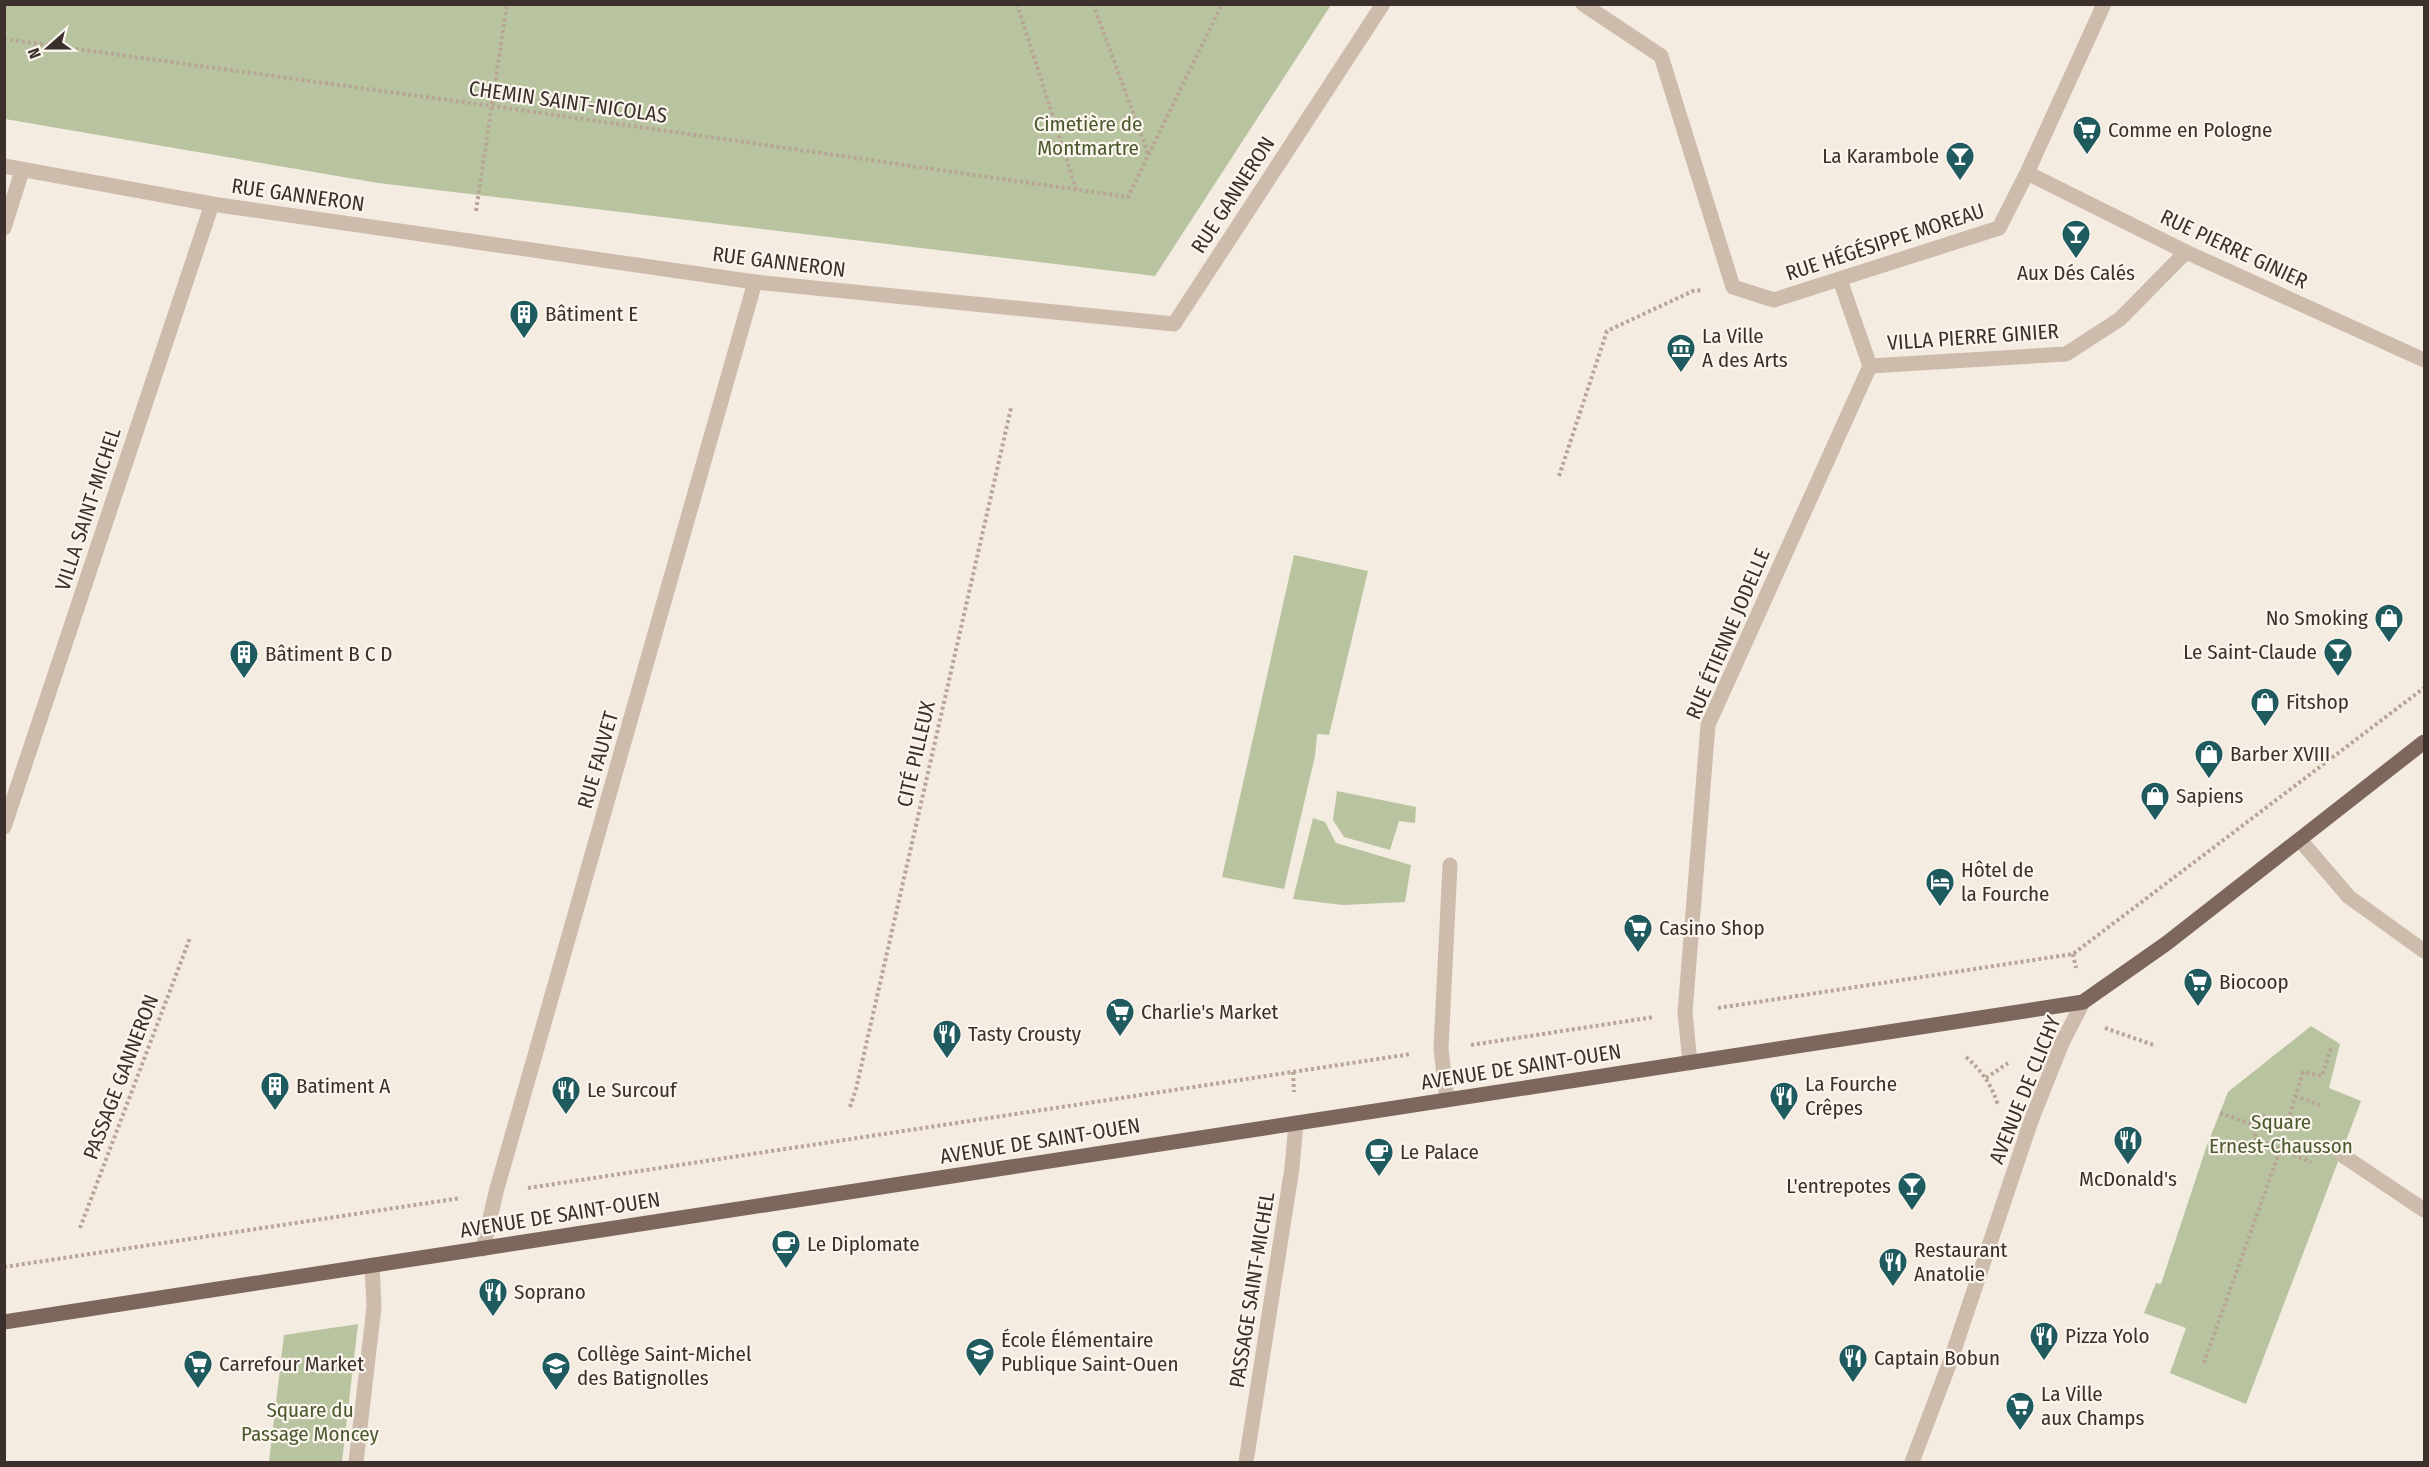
<svg xmlns="http://www.w3.org/2000/svg" width="2429" height="1467" viewBox="0 0 2429 1467" font-family="'Fira Sans Condensed',sans-serif">
<style>
.green{fill:#b8c4a0}
.lines{fill:none;stroke-linecap:round;stroke-linejoin:round}
.path{stroke:#b9a596;stroke-width:4;stroke-dasharray:3 3;stroke-linecap:butt}
.service{stroke:#cdbbac;stroke-width:15}
.pedestrian{stroke:#cdbbac;stroke-width:15}
.minor{stroke:#cdbbac;stroke-width:15}
.primary{stroke:#7d675c;stroke-width:15}
.labels{text-anchor:middle;stroke-width:4.5;stroke-linejoin:round;paint-order:stroke}
.street-label{font-size:21px;fill:#3b302b;stroke:#fbf5ee}
.park-label{font-size:21px;fill:#4a5a2e;stroke:#fbf5ee}
.poi-label{font-size:21px;fill:#3b302b;stroke:#fbf5ee;text-anchor:start}
</style>
<rect width="100%" height="100%" fill="#f4ebe1"/>
<g class="green">
<polygon points="4,5 5,4 1331,5 1155,276 378,183 5,119"/>
<polygon points="1294,555 1368,571 1329,735 1317,734 1315,756 1284,889 1222,877"/>
<polygon points="1337,791 1416,807 1415,823 1399,821 1390,850 1344,837 1333,820"/>
<polygon points="1313,818 1325,822 1336,843 1411,865 1405,902 1343,905 1293,899"/>
<polygon points="2311,1026 2340,1044 2329,1088 2361,1101 2246,1404 2170,1373 2186,1328 2144,1313 2156,1283 2161,1284 2206,1148 2228,1092"/>
<polygon points="358,1324 342,1462 269,1462 284,1335"/>
</g>
<g class="lines">
<g class="path">
<polyline points="1017,4 1076,189"/>
<polyline points="1093,4 1148,153"/>
<polyline points="4,39 492,106 1128,197 1222,4"/>
<polyline points="476,211 507,4"/>
<polyline points="1559,476 1607,331 1693,291 1702,290"/>
<polyline points="2073,954 2076,968"/>
<polyline points="1718,1008 2073,954 2424,688"/>
<polyline points="2105,1028 2156,1046"/>
<polyline points="1471,1045 1654,1017"/>
<path d="M1966,1057c16,14 25,27 32,48"/>
<polyline points="1293,1072 1294,1092"/>
<polyline points="1986,1078 2008,1063"/>
<polyline points="2295,1096 2320,1105"/>
<polyline points="850,1107 856,1089 1011,408"/>
<polyline points="2220,1113 2258,1126 2254,1139 2311,1162"/>
<polyline points="2258,1126 2262,1115 2287,1124 2303,1072 2322,1076 2331,1048"/>
<polyline points="528,1188 1411,1054"/>
<polyline points="80,1228 190,938"/>
<polyline points="4,1267 461,1198"/>
<polyline points="2204,1363 2280,1150"/>
</g>
<polyline class="service" points="1447,1100 1441,1049 1450,865"/>
<g class="pedestrian">
<polyline points="356,1462 374,1307 372,1265"/>
<polyline points="1246,1462 1292,1168 1296,1123"/>
</g>
<g class="minor">
<polyline points="1583,4 1661,56 1733,287 1774,300 1999,228 2027,173 2104,4"/>
<polyline points="4,166 212,204 755,282 1174,324 1383,4"/>
<polyline points="2027,173 2186,252 2424,360"/>
<polyline points="4,228 22,171"/>
<polyline points="1870,366 2066,354 2120,319 2186,252"/>
<polyline points="4,827 212,204"/>
<polyline points="2300,840 2349,897 2424,951"/>
<polyline points="1690,1063 1685,1012 1708,725 1870,366 1840,280"/>
<polyline points="2342,1155 2424,1210"/>
<polyline points="483,1249 496,1192 755,282"/>
<polyline points="1912,1462 1950,1362 2031,1121 2062,1043 2083,1002"/>
</g>
<polyline class="primary" points="4,1322 2083,1002 2167,943 2424,742"/>
</g>
<defs>
<g id="supermarket-pin" transform="scale(1.5)"><path d="M0 17L-7.5 6A9.5 9.5 0 1 1 7.5 6Z" fill="#1f5a5e" stroke="#fbf5ee"/><path d="M-6-5.5h2.5l.6 2H6L4.5 2H-2.5L-4.4-4H-6ZM-1.5 3.2a1.3 1.3 0 1 0 .1 0ZM3 3.2a1.3 1.3 0 1 0 .1 0Z" fill="#fff"/></g>
<g id="bar-pin" transform="scale(1.5)"><path d="M0 17L-7.5 6A9.5 9.5 0 1 1 7.5 6Z" fill="#1f5a5e" stroke="#fbf5ee"/><path d="M-6-5H6L.8 .8V4.5H3.5V6h-7V4.5H-.8V.8Z" fill="#fff"/></g>
<g id="building-pin" transform="scale(1.5)"><path d="M0 17L-7.5 6A9.5 9.5 0 1 1 7.5 6Z" fill="#1f5a5e" stroke="#fbf5ee"/><path d="M-4-6H4V6H1V3H-1V6H-4ZM-2.5-4.3h1.7v1.8h-1.7ZM.8-4.3h1.7v1.8H.8ZM-2.5-1h1.7V.8h-1.7ZM.8-1h1.7V.8H.8Z" fill="#fff"/></g>
<g id="museum-pin" transform="scale(1.5)"><path d="M0 17L-7.5 6A9.5 9.5 0 1 1 7.5 6Z" fill="#1f5a5e" stroke="#fbf5ee"/><path d="M0-6L6-3V-2H-6V-3ZM-5-1h2V3h-2ZM-1-1h2V3h-2ZM3-1h2V3H3ZM-6 4H6V6H-6Z" fill="#fff"/></g>
<g id="shop-pin" transform="scale(1.5)"><path d="M0 17L-7.5 6A9.5 9.5 0 1 1 7.5 6Z" fill="#1f5a5e" stroke="#fbf5ee"/><path d="M-5-2.5h2.3a2.7 3.5 0 0 1 5.4 0H5L5.5 6h-11ZM-1.5-2.5h3a1.5 2.3 0 0 0-3 0Z" fill="#fff"/></g>
<g id="hotel-pin" transform="scale(1.5)"><path d="M0 17L-7.5 6A9.5 9.5 0 1 1 7.5 6Z" fill="#1f5a5e" stroke="#fbf5ee"/><path d="M-6-4.5h1.5V1H6V5H4.5V3h-9V5H-6ZM-4 0a1.8 1.8 0 1 1 3.6 0ZM.5 0V-2.5h3Q6-2.5 6 0Z" fill="#fff"/></g>
<g id="restaurant-pin" transform="scale(1.5)"><path d="M0 17L-7.5 6A9.5 9.5 0 1 1 7.5 6Z" fill="#1f5a5e" stroke="#fbf5ee"/><path d="M-5-6h1v4h1v-4h1v4h1v-4h1v5L-1.5 .5V6h-2V.5L-5-1ZM5-6V6H3V1.5H1.5Q1.5-4 5-6Z" fill="#fff"/></g>
<g id="cafe-pin" transform="scale(1.5)"><path d="M0 17L-7.5 6A9.5 9.5 0 1 1 7.5 6Z" fill="#1f5a5e" stroke="#fbf5ee"/><path d="M-5.5-4.5H6V0H3Q3 3.5 0 3.5H-2.5Q-5.5 3.5-5.5 0ZM3-3.2v2h1.7v-2ZM-6 4.5H4V6H-6Z" fill="#fff"/></g>
<g id="school-pin" transform="scale(1.5)"><path d="M0 17L-7.5 6A9.5 9.5 0 1 1 7.5 6Z" fill="#1f5a5e" stroke="#fbf5ee"/><path d="M0-5L7-2L0 1L-7-2ZM-4 1L0 2.5L4 1V4Q0 6-4 4Z" fill="#fff"/></g>
</defs>
<g fill-rule="evenodd">
<use href="#supermarket-pin" x="2087" y="130"/>
<use href="#bar-pin" x="1960" y="156"/>
<use href="#bar-pin" x="2076" y="234"/>
<use href="#building-pin" x="524" y="314"/>
<use href="#museum-pin" x="1681" y="348"/>
<use href="#shop-pin" x="2389" y="618"/>
<use href="#bar-pin" x="2338" y="652"/>
<use href="#building-pin" x="244" y="654"/>
<use href="#shop-pin" x="2265" y="702"/>
<use href="#shop-pin" x="2209" y="754"/>
<use href="#shop-pin" x="2155" y="796"/>
<use href="#hotel-pin" x="1940" y="882"/>
<use href="#supermarket-pin" x="1638" y="928"/>
<use href="#supermarket-pin" x="2198" y="982"/>
<use href="#supermarket-pin" x="1120" y="1012"/>
<use href="#restaurant-pin" x="947" y="1034"/>
<use href="#building-pin" x="275" y="1086"/>
<use href="#restaurant-pin" x="566" y="1090"/>
<use href="#restaurant-pin" x="1784" y="1096"/>
<use href="#restaurant-pin" x="2128" y="1140"/>
<use href="#cafe-pin" x="1379" y="1152"/>
<use href="#bar-pin" x="1912" y="1186"/>
<use href="#cafe-pin" x="786" y="1244"/>
<use href="#restaurant-pin" x="1893" y="1262"/>
<use href="#restaurant-pin" x="493" y="1292"/>
<use href="#restaurant-pin" x="2044" y="1336"/>
<use href="#school-pin" x="980" y="1352"/>
<use href="#restaurant-pin" x="1853" y="1358"/>
<use href="#supermarket-pin" x="198" y="1364"/>
<use href="#school-pin" x="556" y="1366"/>
<use href="#supermarket-pin" x="2020" y="1406"/>
</g>
<g class="labels">
<g class="street-label">
<text transform="translate(568 102) rotate(8)" y="7">CHEMIN SAINT-NICOLAS</text>
<text transform="translate(298 195) rotate(8)" y="7">RUE GANNERON</text>
<text transform="translate(1233 195) rotate(-57)" y="7">RUE GANNERON</text>
<text transform="translate(1885 242) rotate(-18)" y="7">RUE HÉGÉSIPPE MOREAU</text>
<text transform="translate(2234 249) rotate(25)" y="7">RUE PIERRE GINIER</text>
<text transform="translate(779 262) rotate(7)" y="7">RUE GANNERON</text>
<text transform="translate(1973 337) rotate(-4)" y="7">VILLA PIERRE GINIER</text>
<text transform="translate(88 509) rotate(-72)" y="7">VILLA SAINT-MICHEL</text>
<text transform="translate(1728 634) rotate(-67)" y="7">RUE ÉTIENNE JODELLE</text>
<text transform="translate(916 754) rotate(-77)" y="7">CITÉ PILLEUX</text>
<text transform="translate(598 760) rotate(-74)" y="7">RUE FAUVET</text>
<text transform="translate(1521 1067) rotate(-9)" y="7">AVENUE DE SAINT-OUEN</text>
<text transform="translate(121 1077) rotate(-69)" y="7">PASSAGE GANNERON</text>
<text transform="translate(2025 1090) rotate(-68)" y="7">AVENUE DE CLICHY</text>
<text transform="translate(1040 1141) rotate(-9)" y="7">AVENUE DE SAINT-OUEN</text>
<text transform="translate(560 1215) rotate(-9)" y="7">AVENUE DE SAINT-OUEN</text>
<text transform="translate(1252 1290) rotate(-81)" y="7">PASSAGE SAINT-MICHEL</text>
</g>
<g class="park-label">
<text x="1088" y="131">Cimetière de<tspan x="1088" dy="24">Montmartre</tspan></text>
<text x="2281" y="1129">Square<tspan x="2281" dy="24">Ernest-Chausson</tspan></text>
<text x="310" y="1417">Square du<tspan x="310" dy="24">Passage Moncey</tspan></text>
</g>
<g class="poi-label">
<text x="2108" y="137">Comme en Pologne</text>
<text x="1939" y="163" text-anchor="end">La Karambole</text>
<text x="2076" y="280" text-anchor="middle">Aux Dés Calés</text>
<text x="545" y="321">Bâtiment E</text>
<text x="1702" y="343">La Ville<tspan x="1702" dy="24">A des Arts</tspan></text>
<text x="2368" y="625" text-anchor="end">No Smoking</text>
<text x="2317" y="659" text-anchor="end">Le Saint-Claude</text>
<text x="265" y="661">Bâtiment B C D</text>
<text x="2286" y="709">Fitshop</text>
<text x="2230" y="761">Barber XVIII</text>
<text x="2176" y="803">Sapiens</text>
<text x="1961" y="877">Hôtel de<tspan x="1961" dy="24">la Fourche</tspan></text>
<text x="1659" y="935">Casino Shop</text>
<text x="2219" y="989">Biocoop</text>
<text x="1141" y="1019">Charlie's Market</text>
<text x="968" y="1041">Tasty Crousty</text>
<text x="1805" y="1091">La Fourche<tspan x="1805" dy="24">Crêpes</tspan></text>
<text x="296" y="1093">Batiment A</text>
<text x="587" y="1097">Le Surcouf</text>
<text x="1400" y="1159">Le Palace</text>
<text x="2128" y="1186" text-anchor="middle">McDonald's</text>
<text x="1891" y="1193" text-anchor="end">L'entrepotes</text>
<text x="807" y="1251">Le Diplomate</text>
<text x="1914" y="1257">Restaurant<tspan x="1914" dy="24">Anatolie</tspan></text>
<text x="514" y="1299">Soprano</text>
<text x="2065" y="1343">Pizza Yolo</text>
<text x="1001" y="1347">École Élémentaire<tspan x="1001" dy="24">Publique Saint-Ouen</tspan></text>
<text x="577" y="1361">Collège Saint-Michel<tspan x="577" dy="24">des Batignolles</tspan></text>
<text x="1874" y="1365">Captain Bobun</text>
<text x="219" y="1371">Carrefour Market</text>
<text x="2041" y="1401">La Ville<tspan x="2041" dy="24">aux Champs</tspan></text>
</g>
</g>
<rect width="2429" height="1467" fill="none" stroke="#3b302b" stroke-width="12"/>
<g transform="translate(48 48) rotate(249)" stroke="#fbf5ee" stroke-width="4.5" paint-order="stroke">
<path d="M0-4.5L10 22L0 15L-10 22Z" fill="#3b302b"/>
<text y="-9" font-size="16" font-weight="bold" text-anchor="middle" fill="#3b302b">N</text>
</g>
</svg>
